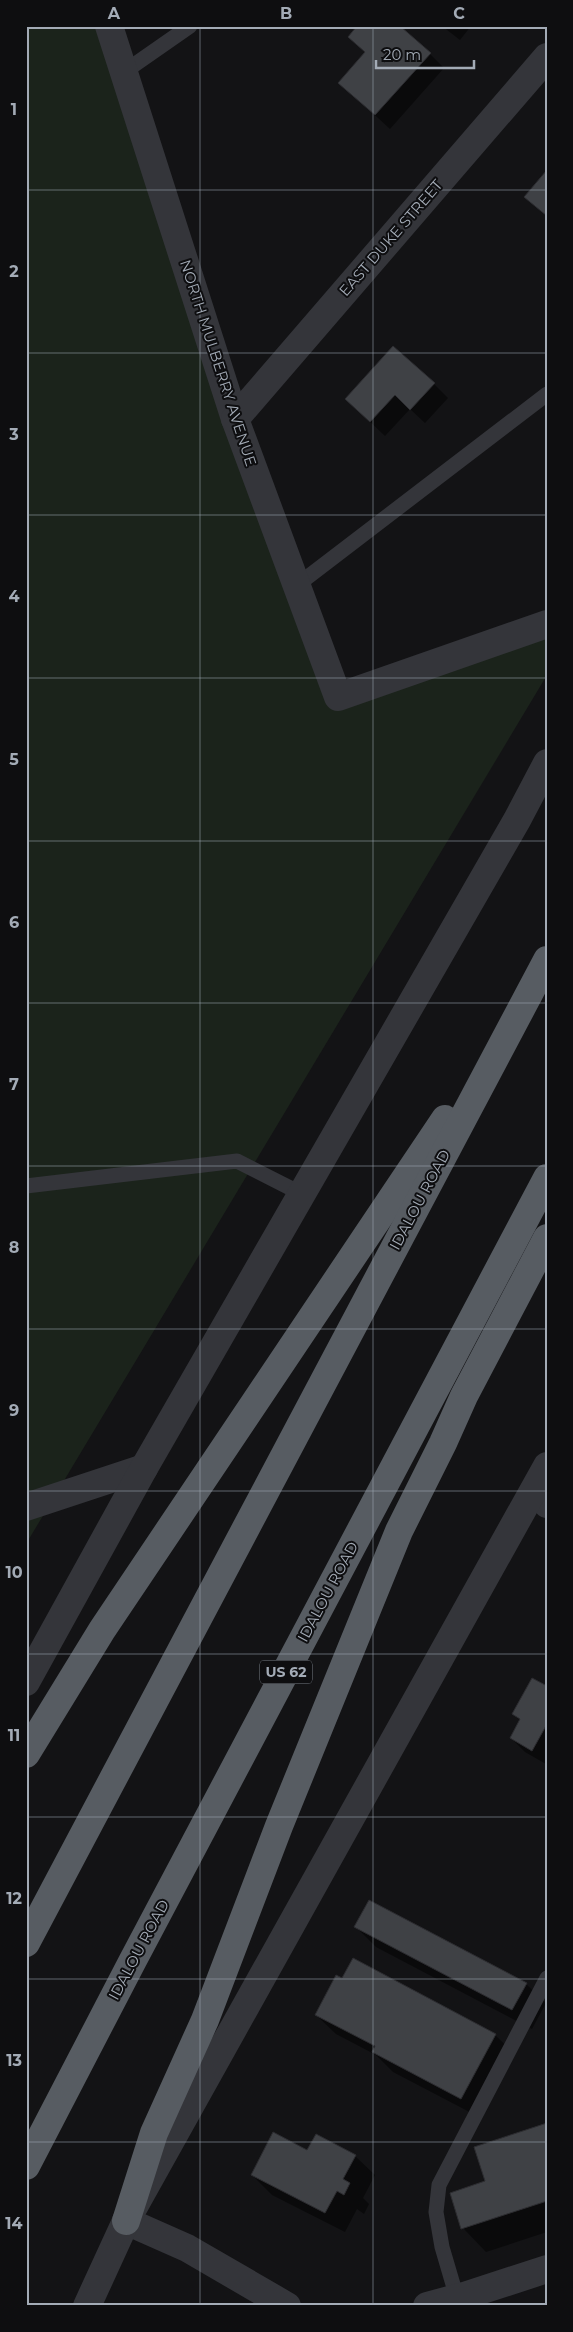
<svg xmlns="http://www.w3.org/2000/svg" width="573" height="2332" viewBox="0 0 573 2332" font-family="Montserrat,sans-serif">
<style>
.green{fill:#1b231b}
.shadow{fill:#0007}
.building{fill:#3f4145;stroke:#2d2d31}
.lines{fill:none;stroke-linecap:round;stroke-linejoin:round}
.service{stroke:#34353a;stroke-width:15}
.minor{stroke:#34353a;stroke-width:28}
.tertiary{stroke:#34353a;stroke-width:28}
.trunk{stroke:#575c62;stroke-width:28}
.grid{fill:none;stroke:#a3abb6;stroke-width:1;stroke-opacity:0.55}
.labels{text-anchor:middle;stroke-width:4;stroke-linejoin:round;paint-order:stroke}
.shield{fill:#0e0e10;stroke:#767c84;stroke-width:1}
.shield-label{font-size:14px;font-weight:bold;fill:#a3abb6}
.street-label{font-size:15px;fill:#a3abb6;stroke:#0e0e10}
.neatline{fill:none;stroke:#a3abb6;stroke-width:2}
.grid-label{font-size:16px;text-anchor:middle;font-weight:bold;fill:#a3abb6}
</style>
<rect width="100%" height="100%" fill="#131315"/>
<polygon class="green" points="26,26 95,26 338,696 547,624 547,675 26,1544"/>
<g class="shadow">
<polygon points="442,26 471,26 460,40"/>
<polygon points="349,37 430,54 444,68 390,129 340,83 366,53"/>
<polygon points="547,172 547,217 526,197"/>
<polygon points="434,384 448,398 425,423 410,409 385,436 346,399"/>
<polygon points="547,1687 547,1763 546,1764 525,1752 511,1738 521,1721 513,1714"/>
<polygon points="356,1927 526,1984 546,2003 532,2029 376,1947"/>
<polygon points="316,2015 495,2035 515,2054 481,2118 393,2072 376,2055 336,2034"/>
<polygon points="547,2124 547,2232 486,2252 463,2228 487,2181"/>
<polygon points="308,2152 355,2156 375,2175 363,2198 369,2204 364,2214 357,2209 345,2232 272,2195 252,2175"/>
</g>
<g class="building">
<polygon points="357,26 400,26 431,53 375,115 338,83 365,52 348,37"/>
<polygon points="547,170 547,216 524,197"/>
<polygon points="393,346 435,383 410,410 395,395 370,422 345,399"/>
<polygon points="532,1678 547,1686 547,1724 532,1751 510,1738 520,1719 512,1714"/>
<polygon points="369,1900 527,1983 512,2010 354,1927"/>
<polygon points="353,1958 496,2034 461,2099 372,2052 375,2046 315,2015 336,1975 342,1978"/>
<polygon points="547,2123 547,2201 461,2229 450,2193 485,2181 474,2147"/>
<polygon points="273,2132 307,2150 316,2134 356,2155 343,2179 350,2183 344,2195 337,2191 325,2213 251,2175"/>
</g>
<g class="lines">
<g class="service">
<polyline points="124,72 190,26"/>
<polyline points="296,586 547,394"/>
<polyline points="26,1186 237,1161 302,1194"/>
<polyline points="457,2298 442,2247 436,2212 439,2185 547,1978"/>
</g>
<g class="minor">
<polyline points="109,26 235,419 338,697 547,624"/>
<polyline points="235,419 547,57"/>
<polyline points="539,1482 547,1504"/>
<polyline points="26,1507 144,1468"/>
<polyline points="126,2221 187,2248 287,2306"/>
<polyline points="427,2306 464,2296 547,2269"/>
</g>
<g class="tertiary">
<polyline points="26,1682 144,1468 517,820 547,763"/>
<polyline points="87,2306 126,2221 547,1466"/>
</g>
<g class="trunk">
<polyline points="26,1754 102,1630 445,1119"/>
<polyline points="26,1943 547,960"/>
<polyline points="26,2166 132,1962 547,1178"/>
<polyline points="126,2221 154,2133 205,2020 279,1826 399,1531 443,1443 464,1396 547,1238"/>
</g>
</g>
<path class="grid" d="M200,26v2280M373,26v2280M26,190h521M26,353h521M26,515h521M26,678h521M26,841h521M26,1003h521M26,1166h521M26,1329h521M26,1491h521M26,1654h521M26,1817h521M26,1979h521M26,2142h521"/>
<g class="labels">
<rect class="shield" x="260" y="1660.5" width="52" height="23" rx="4"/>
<g class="shield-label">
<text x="286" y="1677">US 62</text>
</g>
<g class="street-label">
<text transform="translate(391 238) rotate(-49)" y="5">EAST DUKE STREET</text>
<text transform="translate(218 363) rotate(72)" y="5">NORTH MULBERRY AVENUE</text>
<text transform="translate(420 1200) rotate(-62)" y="5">IDALOU ROAD</text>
<text transform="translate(328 1592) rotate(-62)" y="5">IDALOU ROAD</text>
<text transform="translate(139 1950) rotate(-62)" y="5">IDALOU ROAD</text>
</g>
</g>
<rect width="573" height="2332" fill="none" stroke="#0e0e10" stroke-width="55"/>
<path d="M376 60v8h98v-8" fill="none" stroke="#a3abb6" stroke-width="2.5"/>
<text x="383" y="60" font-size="15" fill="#a3abb6" stroke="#0e0e10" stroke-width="4" paint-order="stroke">20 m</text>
<rect x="28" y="28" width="518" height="2276" class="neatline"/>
<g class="grid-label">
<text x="114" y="19">A</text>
<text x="286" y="19">B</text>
<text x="459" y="19">C</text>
<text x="14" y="115">1</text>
<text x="14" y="277">2</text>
<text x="14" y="440">3</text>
<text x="14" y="602">4</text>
<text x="14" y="765">5</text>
<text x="14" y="928">6</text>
<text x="14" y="1090">7</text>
<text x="14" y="1253">8</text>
<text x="14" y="1416">9</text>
<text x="14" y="1578">10</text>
<text x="14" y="1741">11</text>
<text x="14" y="1904">12</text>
<text x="14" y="2066">13</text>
<text x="14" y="2229">14</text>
</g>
</svg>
